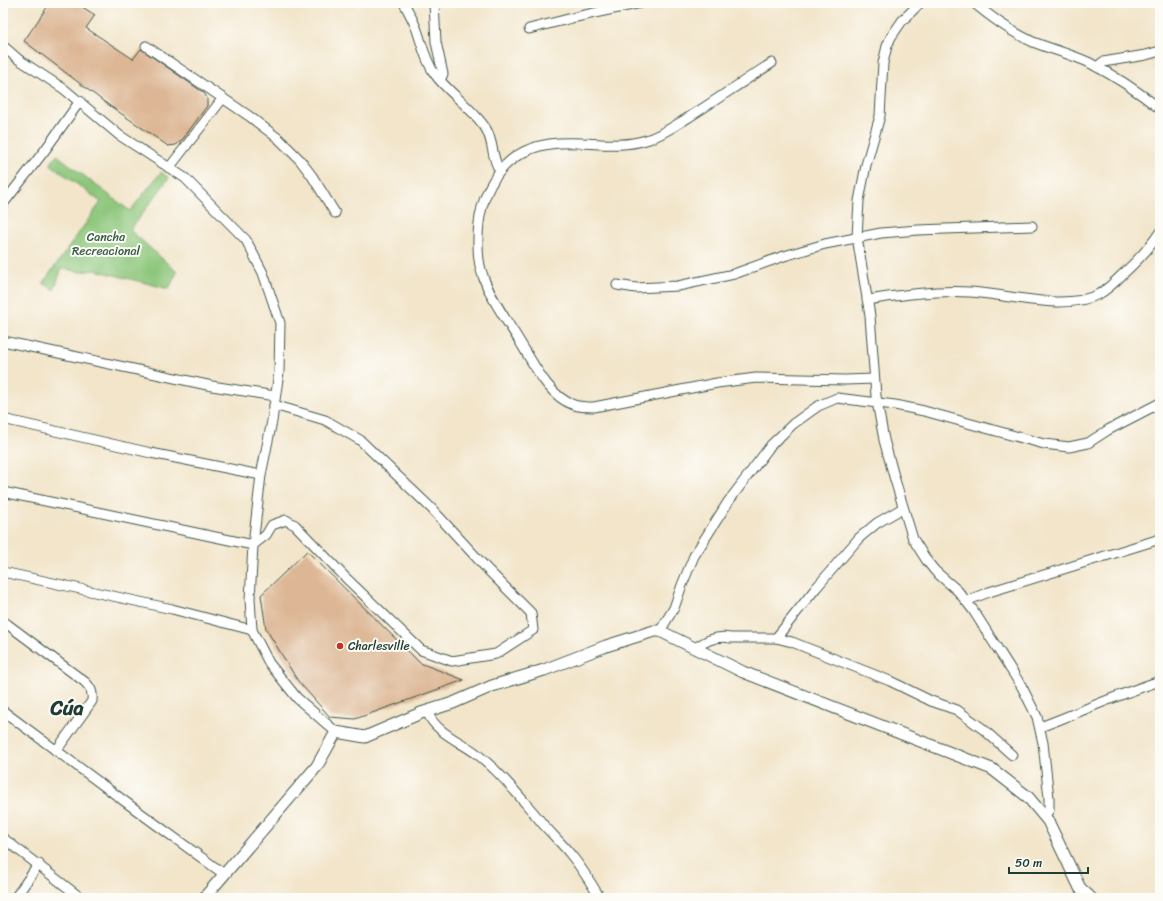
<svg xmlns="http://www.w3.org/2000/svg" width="1163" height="901" viewBox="0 0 1163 901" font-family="Sriracha,sans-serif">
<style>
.green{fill:#8cc67a;stroke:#568257}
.building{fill:#ddb795}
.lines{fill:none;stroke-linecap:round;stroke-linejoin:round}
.minor-casing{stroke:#3f564a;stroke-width:11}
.tertiary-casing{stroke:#3f564a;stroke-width:13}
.minor{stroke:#fff;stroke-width:9}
.tertiary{stroke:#fff;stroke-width:11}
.poi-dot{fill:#c8321e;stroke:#fdfcf7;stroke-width:1.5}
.labels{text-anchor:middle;stroke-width:4;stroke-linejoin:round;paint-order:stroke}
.park-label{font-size:12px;fill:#3a5f46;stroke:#fdfcf7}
.poi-label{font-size:12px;fill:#1f3d34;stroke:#fdfcf7;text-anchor:start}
.town-label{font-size:20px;font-weight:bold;fill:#1f3d34;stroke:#fdfcf7}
</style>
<rect width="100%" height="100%" fill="#fdfcf7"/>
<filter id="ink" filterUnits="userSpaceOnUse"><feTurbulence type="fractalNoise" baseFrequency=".025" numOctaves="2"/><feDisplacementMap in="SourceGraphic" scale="8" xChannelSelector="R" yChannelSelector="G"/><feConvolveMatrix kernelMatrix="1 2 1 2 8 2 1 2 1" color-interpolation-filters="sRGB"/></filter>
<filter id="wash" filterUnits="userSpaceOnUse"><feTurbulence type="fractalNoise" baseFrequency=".012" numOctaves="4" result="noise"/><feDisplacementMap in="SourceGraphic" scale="16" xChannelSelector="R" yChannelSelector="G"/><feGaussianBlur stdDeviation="0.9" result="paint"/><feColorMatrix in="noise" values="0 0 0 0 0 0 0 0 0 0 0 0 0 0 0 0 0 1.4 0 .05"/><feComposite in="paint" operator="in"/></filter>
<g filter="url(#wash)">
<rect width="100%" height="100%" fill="#f2e5ca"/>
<polygon class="green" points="57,155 130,211 161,172 169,178 130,230 177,272 169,289 95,270 80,272 62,268 54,290 43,283 101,202 50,164"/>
<g id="blocks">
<g class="building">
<polygon points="50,3 76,3 95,15 86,28 133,59 141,49 204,93 207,98 207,106 182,140 176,145 168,146 103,101 24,41"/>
<polygon points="307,551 420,663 464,680 355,719 330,717 298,681 266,629 261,595"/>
</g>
</g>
</g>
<g filter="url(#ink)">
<use href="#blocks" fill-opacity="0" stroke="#3f564a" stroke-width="1"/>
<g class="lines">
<g class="minor-casing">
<g id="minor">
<path d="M404,3c5,10 11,20 14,30 5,15 7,26 16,40 14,20 39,35 52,56 8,13 5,29 14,42"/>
<polyline points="434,3 436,42 443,74 440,80"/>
<polyline points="920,3 902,21 891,37 887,46 883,63 880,116 866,165 859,201 857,237 870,316 876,396 884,440 895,480 913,539 927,561 935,571 958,591 973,610 1022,687 1037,717 1043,743 1049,798 1049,810 1044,817"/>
<path d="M974,3c18,15 37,29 59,39 18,7 37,12 55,20 25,13 50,29 72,47"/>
<polyline points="529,29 576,17 641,3"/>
<polyline points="3,46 18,59 64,89 119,135 185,178 246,240 263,273 280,323 279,372 272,421 261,475 253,545 250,599 252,630 269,663 297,698 336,732"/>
<polyline points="146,46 249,116 279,139 300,160 312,176 335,213"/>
<path d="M772,63c-29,18 -57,38 -86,56 -13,8 -26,17 -40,21 -32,10 -64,-1 -96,4 -51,7 -73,52 -72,100 0,11 1,22 5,32 7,22 25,46 37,66 13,21 29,55 54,63 6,2 13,2 20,2l123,-24 39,-5 89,2 29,-1"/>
<polyline points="1097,67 1103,62 1146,55 1160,51"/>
<polyline points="169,168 223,98"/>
<polyline points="3,204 45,150 80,101"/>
<polyline points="617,285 636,288 678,286 734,274 784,256 825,244 881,233 918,230 1032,226"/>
<path d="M867,300c34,-5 68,-10 103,-8 38,2 95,20 129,2 9,-5 18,-14 25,-21 14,-13 26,-25 36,-41"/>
<polyline points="3,341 212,386 275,396"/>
<polyline points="3,419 151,453 261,475"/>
<polyline points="3,492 253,545 266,535 272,525 286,520 295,525 346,578 421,650 452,661 496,654 533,630 531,613 488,570 431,508 360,440 325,420 274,405"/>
<polyline points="3,572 172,609 252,630"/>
<polyline points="966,601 989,592 1160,539"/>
<path d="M3,621l82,61c6,6 8,10 7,19l-36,50"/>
<polyline points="660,631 674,608 682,585 694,556 728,502 771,445 793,424 818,406 837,398 895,405 924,411 1044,444 1069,447 1088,443 1108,430 1160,403"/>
<polyline points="776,638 816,588 859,538 877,523 903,508"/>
<path d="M695,648c10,-7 22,-13 35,-10h46l16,4 98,39 41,20 26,9 26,19 29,26"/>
<polyline points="3,711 135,809 224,874"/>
<path d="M427,711c7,21 33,30 50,43 23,18 42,42 61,64 10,13 23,24 33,37 11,13 20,28 29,43"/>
<path d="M1040,727c40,-15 79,-33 120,-46"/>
<polyline points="3,838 81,898"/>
<polyline points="15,898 39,864"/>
</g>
</g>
<g class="tertiary-casing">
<polyline id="tertiary" points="204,898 317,766 336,732 365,737 421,713 453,703 492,686 544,670 606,646 654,631 660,631 743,672 992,769 1028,797 1048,821 1080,888 1091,898"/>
</g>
<use href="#minor" class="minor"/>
<use href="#tertiary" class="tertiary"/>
</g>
</g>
<circle class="poi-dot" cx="340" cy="646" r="4"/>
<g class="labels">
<g class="park-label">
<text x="106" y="241">Cancha<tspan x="106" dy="14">Recreacional</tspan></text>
</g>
<g class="poi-label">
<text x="348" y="650">Charlesville</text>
</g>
<g class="town-label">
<text x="67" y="715">Cúa</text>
</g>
</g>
<rect width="1163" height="901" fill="none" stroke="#fdfcf7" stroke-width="16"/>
<path d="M1009 867v6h79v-6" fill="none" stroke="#1f3d34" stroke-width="2"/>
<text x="1015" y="867" font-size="12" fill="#1f3d34" stroke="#fdfcf7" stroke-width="3" paint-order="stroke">50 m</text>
</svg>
